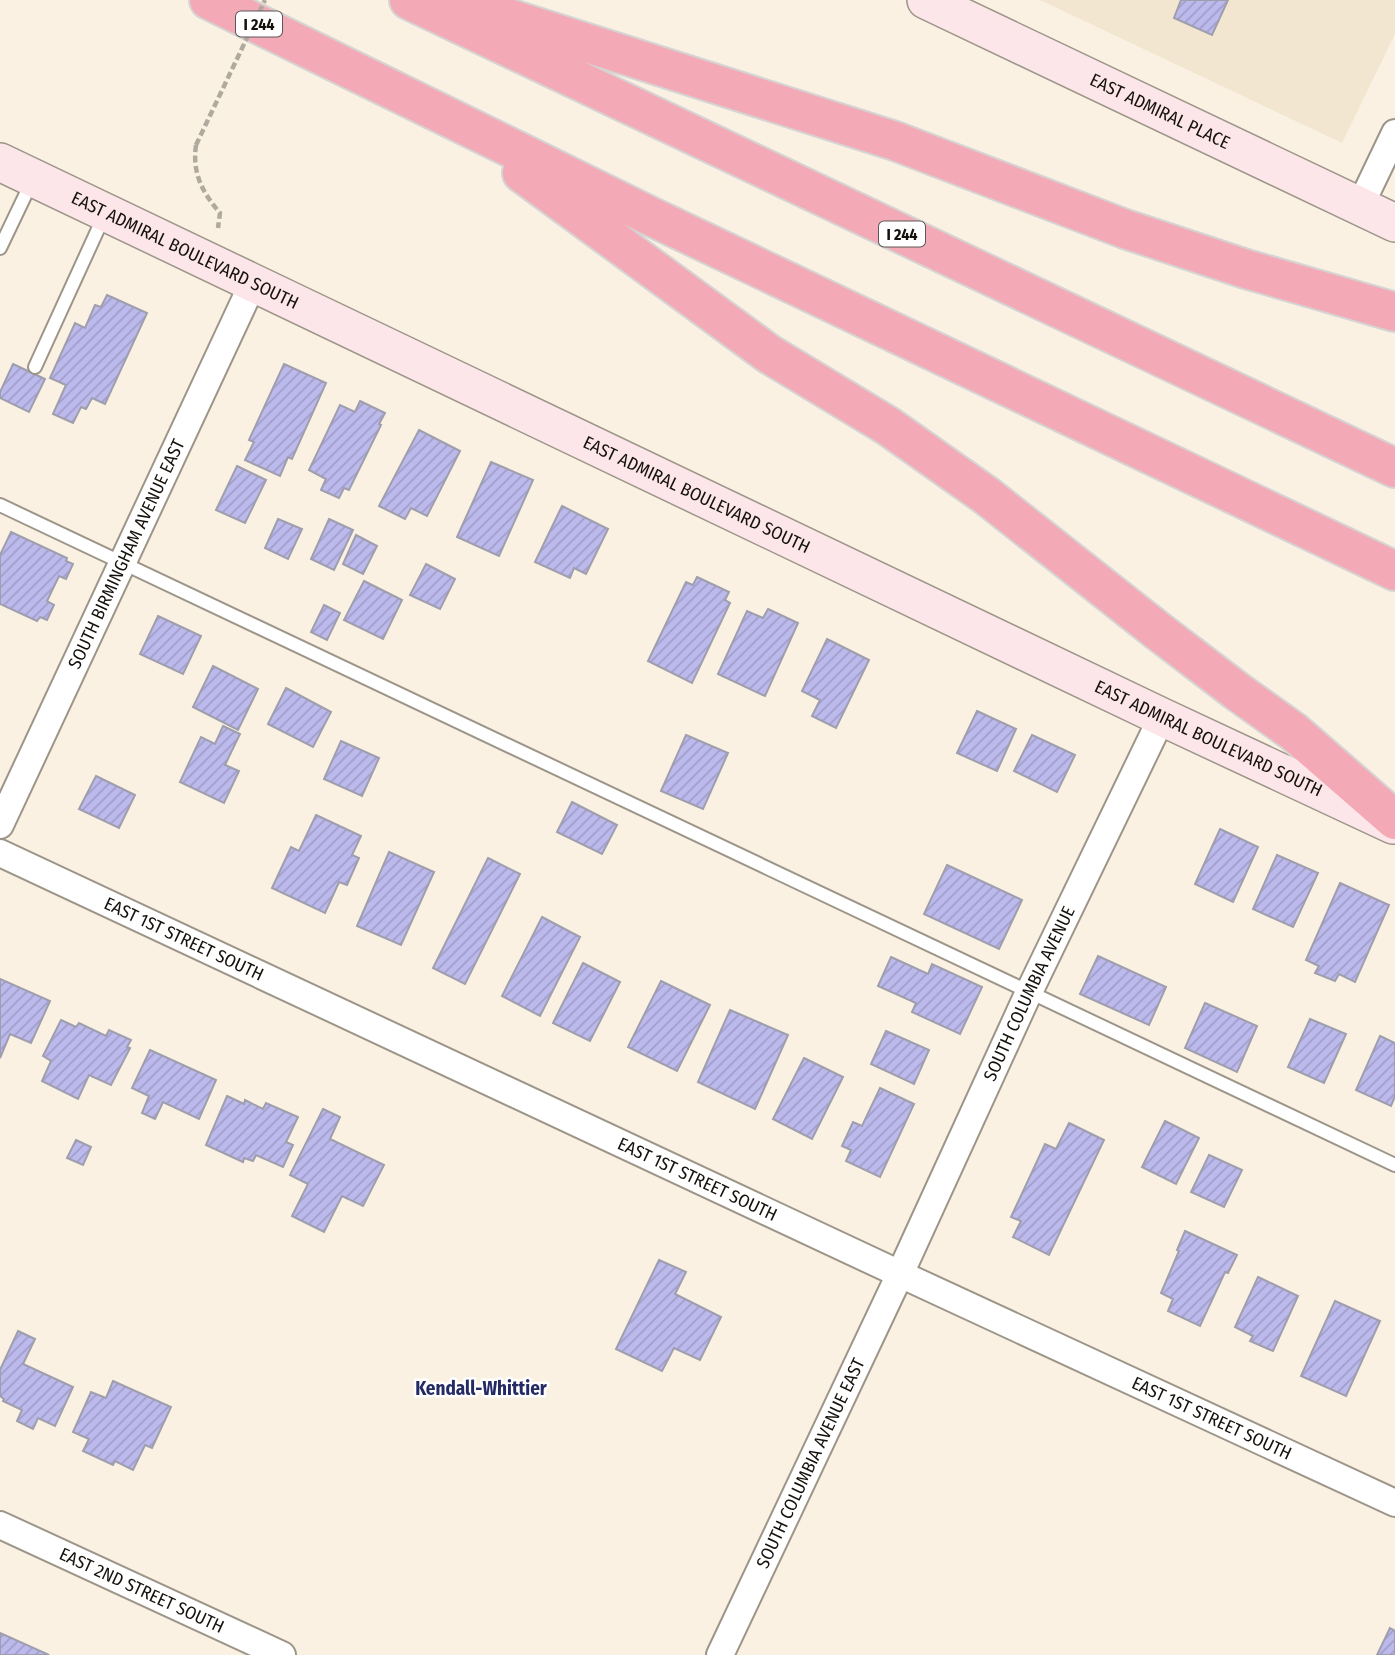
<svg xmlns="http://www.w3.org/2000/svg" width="1395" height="1655" viewBox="0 0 1395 1655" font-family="'Fira Sans Condensed',sans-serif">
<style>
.built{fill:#f2e6d0}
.building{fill:url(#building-hatch);stroke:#9e9eac;stroke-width:2}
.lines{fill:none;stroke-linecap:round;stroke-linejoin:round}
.lane-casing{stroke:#9c9588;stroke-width:16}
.street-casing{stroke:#9c9588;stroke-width:30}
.secondary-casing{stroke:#9c9588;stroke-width:40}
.highway-casing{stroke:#d5d4d3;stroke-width:42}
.path{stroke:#b0a99e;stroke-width:4.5;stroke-dasharray:7 3.5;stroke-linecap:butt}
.lane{stroke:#fff;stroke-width:12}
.street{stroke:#fff;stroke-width:26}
.secondary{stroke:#fce6e9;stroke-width:37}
.highway{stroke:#f4aab6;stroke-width:38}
.path-bridge{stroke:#b0a99e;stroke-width:4.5;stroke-dasharray:7 3.5;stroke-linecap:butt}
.labels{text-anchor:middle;stroke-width:5;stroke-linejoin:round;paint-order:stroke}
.shield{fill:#fff;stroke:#5b5956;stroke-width:2}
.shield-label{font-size:16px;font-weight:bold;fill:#15120d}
.street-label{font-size:18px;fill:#15120d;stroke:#fff}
.neighbourhood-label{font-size:19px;font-weight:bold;fill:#242a63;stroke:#fff}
</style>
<defs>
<pattern id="building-hatch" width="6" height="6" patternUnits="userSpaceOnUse" patternTransform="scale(1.75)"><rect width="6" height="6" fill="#bcb9ed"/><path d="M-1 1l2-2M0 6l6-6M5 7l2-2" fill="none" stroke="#a19eca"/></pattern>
</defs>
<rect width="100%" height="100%" fill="#faf1e3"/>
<polygon class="built" points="1040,0 1395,0 1395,34 1342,143"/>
<g class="building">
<polygon points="1181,0 1228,0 1212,35 1174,18"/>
<polygon points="107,295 147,313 105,404 92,398 86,409 81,407 73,423 53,414 66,385 50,378 75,323 85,328 95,305 101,307"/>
<polygon points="13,364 45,379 29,412 0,398 0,392"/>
<polygon points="284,364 326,383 292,459 288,457 280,476 245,460 254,442 249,440"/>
<polygon points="360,401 385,413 379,424 381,425 349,490 344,488 339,498 321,490 326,479 309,470 340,405 355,412"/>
<polygon points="419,430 460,451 427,516 411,508 405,519 379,506"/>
<polygon points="491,462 533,480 499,556 457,537"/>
<polygon points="237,466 266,480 245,523 216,510"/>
<polygon points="562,506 608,529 586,574 574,568 570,578 535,562"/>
<polygon points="278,519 302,529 288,559 265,548"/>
<polygon points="329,519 353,530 334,570 311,559"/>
<polygon points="11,532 67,558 66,561 73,564 66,579 59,576 47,601 54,605 47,620 40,617 37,621 0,604 0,555"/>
<polygon points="356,535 377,546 363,574 343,564"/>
<polygon points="426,564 455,579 440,609 410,595"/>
<polygon points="697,577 729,592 725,600 730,603 692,683 648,661 686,582 693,585"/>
<polygon points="364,581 402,600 383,639 344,620"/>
<polygon points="324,605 340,613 327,640 311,632"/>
<polygon points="768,609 798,623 765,696 718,674 747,611 763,618"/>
<polygon points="158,616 201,636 183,674 140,654"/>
<polygon points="827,639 869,660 836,728 812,716 820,700 802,691"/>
<polygon points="213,666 258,689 238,730 193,707"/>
<polygon points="286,688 331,712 313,747 268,724"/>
<polygon points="977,711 1016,729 997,771 957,753"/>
<polygon points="223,726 240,734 225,765 239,771 224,803 180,782 201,737 215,744"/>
<polygon points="686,735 728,753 703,809 661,791"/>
<polygon points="1032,735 1075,755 1057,792 1014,771"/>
<polygon points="341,741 379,758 362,796 324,779"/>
<polygon points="96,776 135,795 119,828 79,809"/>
<polygon points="572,802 617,825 602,854 557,832"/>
<polygon points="316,815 361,836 352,855 359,858 347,885 339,882 325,913 272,888 291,847 299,851"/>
<polygon points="1220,829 1258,847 1233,902 1195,884"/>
<polygon points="389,852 434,872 401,945 357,926"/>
<polygon points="1277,855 1318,873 1293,927 1253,909"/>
<polygon points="488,858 520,874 465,984 433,968"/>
<polygon points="947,865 1022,900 999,949 924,914"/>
<polygon points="1340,883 1389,905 1355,982 1339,974 1335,981 1315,973 1319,966 1306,960"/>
<polygon points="542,917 580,937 540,1016 502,996"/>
<polygon points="1098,956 1166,987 1149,1025 1080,994"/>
<polygon points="891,957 928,974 932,964 982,987 960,1034 912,1012 916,1003 878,986"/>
<polygon points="583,963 620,982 590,1041 553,1023"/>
<polygon points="0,979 50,1001 31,1043 10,1034 0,1058"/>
<polygon points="661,981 710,1005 677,1071 628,1047"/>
<polygon points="1205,1003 1257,1026 1237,1072 1185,1048"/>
<polygon points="730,1010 788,1035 755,1109 698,1082"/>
<polygon points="1310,1019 1346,1034 1324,1083 1288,1067"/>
<polygon points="61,1020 76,1027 79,1023 106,1036 109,1030 131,1040 127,1047 130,1048 111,1085 89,1075 78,1099 42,1081 51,1061 43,1056"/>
<polygon points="886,1031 929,1050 914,1084 871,1064"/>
<polygon points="1380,1036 1395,1043 1395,1096 1391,1106 1356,1090"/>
<polygon points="150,1050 216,1080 199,1119 163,1102 155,1119 142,1113 149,1096 132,1088"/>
<polygon points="804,1058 843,1077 812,1139 773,1119"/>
<polygon points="880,1088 914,1104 880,1177 846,1161 851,1150 842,1146 853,1122 862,1126"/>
<polygon points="227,1096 244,1104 245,1100 263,1109 266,1103 298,1117 286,1142 293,1145 283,1167 256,1155 253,1161 244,1158 243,1162 206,1145"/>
<polygon points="323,1109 340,1117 330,1139 384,1165 363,1206 342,1196 324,1232 292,1216 308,1184 290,1175"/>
<polygon points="1165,1121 1199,1138 1176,1184 1142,1167"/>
<polygon points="1069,1123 1104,1140 1049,1255 1013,1237 1021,1221 1011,1217 1045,1144 1056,1149"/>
<polygon points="76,1140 91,1147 83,1165 67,1158"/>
<polygon points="1209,1155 1242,1170 1224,1207 1191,1192"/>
<polygon points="1185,1231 1237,1255 1228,1273 1225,1272 1200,1326 1168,1311 1173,1299 1161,1293 1179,1251 1177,1250"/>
<polygon points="659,1260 686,1272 675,1294 721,1317 700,1360 674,1348 662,1371 616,1349"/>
<polygon points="1258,1277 1298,1296 1273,1351 1250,1341 1253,1336 1235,1327"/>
<polygon points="1335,1301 1380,1321 1346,1396 1301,1376"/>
<polygon points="18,1331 35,1339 23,1364 73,1387 55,1426 38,1418 33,1429 17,1421 22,1410 3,1401 4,1399 0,1396 0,1370"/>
<polygon points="113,1381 171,1407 152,1448 145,1445 133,1470 115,1461 113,1465 83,1451 89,1439 73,1432 91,1392 106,1398"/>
<polygon points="1390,1628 1395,1631 1395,1655 1377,1655"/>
<polygon points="0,1633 49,1655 0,1655"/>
</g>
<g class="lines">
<g class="lane-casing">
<g id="lane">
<polyline points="0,248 33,179"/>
<polyline points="35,367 104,216"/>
<polyline points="0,505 1395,1165"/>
</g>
</g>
<g class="street-casing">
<g id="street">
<polyline points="1360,206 1395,133"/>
<path id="s1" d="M0,825l253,-542"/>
<path id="s2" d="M0,853l900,421 495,229"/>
<path id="s3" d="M0,1525l282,130"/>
<path id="s4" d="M720,1655l180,-381 129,-282 133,-275"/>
</g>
</g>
<g class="secondary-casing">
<g id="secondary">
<path id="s5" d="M926,0l469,223"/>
<path id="s6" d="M0,162l1162,555 231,108"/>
</g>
</g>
<g class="highway-casing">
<g id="highway">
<polyline points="209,0 652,217 1395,571"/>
<polyline points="409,0 1395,468"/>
<polyline points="461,3 895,141 1125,229 1246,269 1395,312"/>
<polyline points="522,173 769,354 888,426 987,496 1158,631 1238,692 1294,732 1395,820"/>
</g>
</g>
<path class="path" d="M196,145c-4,28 6,47 24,68l-2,15"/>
<use href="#lane" class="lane"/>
<use href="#street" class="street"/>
<use href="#secondary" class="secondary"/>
<use href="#highway" class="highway"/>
<polyline class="path-bridge" points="196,145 265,0"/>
</g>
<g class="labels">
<g class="shield">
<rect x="236" y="11.5" width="46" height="25" rx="5"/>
<rect x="879" y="221.5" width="46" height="25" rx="5"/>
</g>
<g class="shield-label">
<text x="259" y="30">I 244</text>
<text x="902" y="240">I 244</text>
</g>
<g class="street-label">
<text dy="6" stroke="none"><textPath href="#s5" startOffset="259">EAST ADMIRAL PLACE</textPath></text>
<text dy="6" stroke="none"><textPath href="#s6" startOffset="205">EAST ADMIRAL BOULEVARD SOUTH</textPath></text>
<text dy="6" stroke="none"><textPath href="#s6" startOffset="772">EAST ADMIRAL BOULEVARD SOUTH</textPath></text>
<text dy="6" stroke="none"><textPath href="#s1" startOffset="299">SOUTH BIRMINGHAM AVENUE EAST</textPath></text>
<text dy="6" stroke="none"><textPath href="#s6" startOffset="1339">EAST ADMIRAL BOULEVARD SOUTH</textPath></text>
<text dy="6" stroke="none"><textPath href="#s2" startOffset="203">EAST 1ST STREET SOUTH</textPath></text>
<text dy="6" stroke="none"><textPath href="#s4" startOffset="730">SOUTH COLUMBIA AVENUE</textPath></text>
<text dy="6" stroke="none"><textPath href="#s2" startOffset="770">EAST 1ST STREET SOUTH</textPath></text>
<text dy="6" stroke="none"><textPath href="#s2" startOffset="1337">EAST 1ST STREET SOUTH</textPath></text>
<text dy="6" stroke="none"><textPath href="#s4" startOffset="212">SOUTH COLUMBIA AVENUE EAST</textPath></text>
<text dy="6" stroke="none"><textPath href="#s3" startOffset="156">EAST 2ND STREET SOUTH</textPath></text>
</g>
<g class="neighbourhood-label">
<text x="481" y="1395">Kendall-Whittier</text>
</g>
</g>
</svg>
